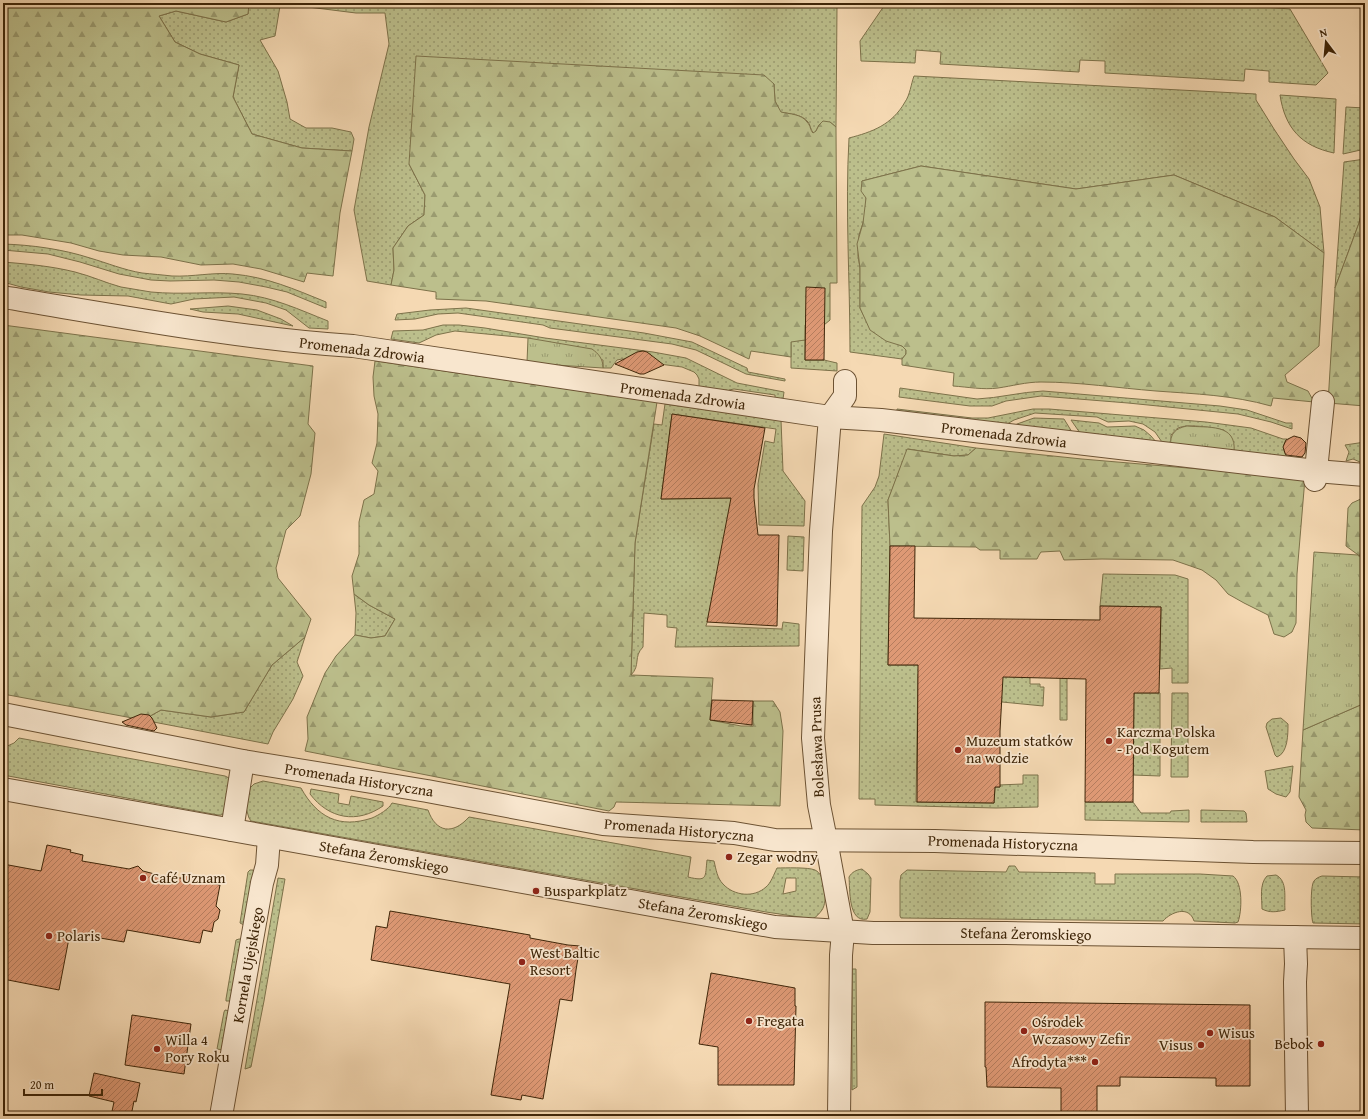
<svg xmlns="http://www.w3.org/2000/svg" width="1368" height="1119" viewBox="0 0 1368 1119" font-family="'Gentium Book Plus',serif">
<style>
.grass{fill:url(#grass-dots);stroke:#7d724a;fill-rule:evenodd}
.forest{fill:url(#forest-firs);stroke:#7d724a}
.park{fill:url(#park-tufts);stroke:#7d724a}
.building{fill:url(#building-hatch);stroke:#3e2508}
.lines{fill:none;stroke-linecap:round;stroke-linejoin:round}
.minor-casing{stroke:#6c5233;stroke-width:24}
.minor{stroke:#f8e6ce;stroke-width:22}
.poi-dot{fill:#8f2418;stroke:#f8e6ce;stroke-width:1.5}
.labels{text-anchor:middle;stroke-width:3.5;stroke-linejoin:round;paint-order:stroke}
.street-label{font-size:15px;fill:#3e2508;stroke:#f8e6ce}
.poi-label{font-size:15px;fill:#3e2508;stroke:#f8e6ce;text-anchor:start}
</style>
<defs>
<pattern id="grass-dots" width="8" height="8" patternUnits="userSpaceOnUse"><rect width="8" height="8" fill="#bcbf8c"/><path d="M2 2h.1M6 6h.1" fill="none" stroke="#9a9b70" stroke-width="1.8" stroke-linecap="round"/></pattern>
<pattern id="forest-firs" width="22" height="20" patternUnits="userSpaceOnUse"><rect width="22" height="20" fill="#bcbf8c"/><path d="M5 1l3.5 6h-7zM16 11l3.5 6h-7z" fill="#9a9b70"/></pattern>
<pattern id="park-tufts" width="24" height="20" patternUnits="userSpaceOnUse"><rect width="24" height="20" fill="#bcbf8c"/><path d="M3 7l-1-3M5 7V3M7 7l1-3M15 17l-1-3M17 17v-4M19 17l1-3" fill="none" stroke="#9a9b70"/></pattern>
<pattern id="building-hatch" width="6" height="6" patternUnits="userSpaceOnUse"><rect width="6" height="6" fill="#de9975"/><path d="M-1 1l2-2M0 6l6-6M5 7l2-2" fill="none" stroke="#b57d5e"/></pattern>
</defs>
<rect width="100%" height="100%" fill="#f5d9b3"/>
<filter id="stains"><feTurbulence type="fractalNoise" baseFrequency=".005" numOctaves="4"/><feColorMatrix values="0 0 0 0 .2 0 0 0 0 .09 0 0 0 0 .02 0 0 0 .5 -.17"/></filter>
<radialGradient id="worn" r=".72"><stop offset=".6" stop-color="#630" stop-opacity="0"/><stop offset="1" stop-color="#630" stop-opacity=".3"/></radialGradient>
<g class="grass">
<path d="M249,3h583l5,4 -1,120 -6,-5 -11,3 -3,6 -2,2c-4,-3 -3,-7 -6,-11 -6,-8 -19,-8 -28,-10l-5,-11 -1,-17 -365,80 16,31 -1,20 -16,11 -15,22 1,22 -3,15 -24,-4 -13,-71 15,-83 20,-83 -4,-31h-29l-56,-7h-20l-5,30 -15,4 18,31 9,31 3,17 16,9h26l19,4 3,7 -2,12 -50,-3 -50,-14 -19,-37 6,-32 -39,-11 -25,-12 -16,-26 17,-5 50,11 22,-8z"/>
<polygon points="886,3 1212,3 1290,9 1328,73 1316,85 1269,82 1269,71 1245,69 1244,81 1105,73 1105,61 1080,60 1079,72 940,64 941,52 916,50 915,63 861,61 860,41"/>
<path d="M914,76l342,18v6l18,29 20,30 15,20 11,28 4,46 -49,-36 -101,-42 -98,14 -155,-23 -59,15 4,17v15l-3,10 -4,12 -1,21 2,12v40l11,22 31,16 4,4v4l-4,5 -52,-7c0,-72 -5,-143 -1,-214 23,-6 43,-13 56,-36 5,-7 6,-18 9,-26z"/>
<path d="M1280,95l56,4 -2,54c-33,-7 -49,-25 -54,-58z"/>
<polygon points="1346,107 1365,108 1365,149 1343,154"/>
<polygon points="1365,159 1365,199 1359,223 1335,288 1344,162"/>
<path d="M3,244c29,1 59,5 87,14 17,5 34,12 52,15 10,1 21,2 30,3 21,1 41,-4 61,-2 34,3 61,15 93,28v6l-39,-16 -21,-5 -27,-5 -25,-2 -44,1 -19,-1 -32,-6 -39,-12 -32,-8 -45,-4z"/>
<path d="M3,262c24,2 48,4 72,10 16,4 31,11 46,15 10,2 20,3 30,5 30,3 61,-1 91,2 31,3 58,16 86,27v8l-19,-1 -23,-18 -20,-7 -32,-6 -40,2 -23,5 -43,-8 -47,-1 -32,-3 -28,-5 -18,-5z"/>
<polygon points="228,306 257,310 281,319 293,326 238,314 203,312 190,309"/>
<polygon points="466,308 644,333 692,342 747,368 748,372 785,379 785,381 746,374 696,350 672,344 550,328 543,325 522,322 458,313 438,314 415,319 395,320 397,314 430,310"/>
<polygon points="443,325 459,325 485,328 545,338 653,352 686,358 737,383 784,392 783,399 775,399 775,395 734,389 729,390 728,392 699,387 699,379 697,375 694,372 682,367 622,359 617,360 611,368 603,368 603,360 528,338 455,331 436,335 419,343 391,339 393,331 423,330"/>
<polygon points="805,340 805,360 824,360 837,363 837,371 791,368 791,341"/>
<path d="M900,388l77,11c22,-1 44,-7 66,-8l177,15 27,4 39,13h6v6l-21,-7 -33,-8 -110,-11 -87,-7 -35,5 -14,5h-22l-71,-9z"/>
<path d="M665,404l116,16 2,51 22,30 -1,25 -45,-1 -1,-41 7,-43 9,2 2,-14 -104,-15 -11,85 82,-1 -37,128 76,3 1,-7 16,2v22l-124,1 2,-19 -10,-1v-12l-23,-2 -1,34c-10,10 -2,18 -12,28l4,-132 19,-119 8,1z"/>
<path d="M897,409l75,9h16l45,-9h16l157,13 45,6 32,11h4c-5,6 -4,12 0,18l-53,-5 -10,-22c-11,-2 -36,-7 -46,-2 -3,2 -5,5 -7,7v11l-7,-1 -9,-13 -12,-8 -14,-3 -21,1 -11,-5 -62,-4 -21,7 -12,7 -106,-10z"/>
<polygon points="1034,418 1064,419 1072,432 1006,431 1017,424"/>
<polygon points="1071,420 1099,423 1107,427 1135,426 1144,430 1151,436 1157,443 1080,433"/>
<polygon points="884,434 976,448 968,455 954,456 908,449 888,500 890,546 888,665 935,665 918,674 916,802 994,803 995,787 1000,787 1000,785 998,785 1023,784 1023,775 1038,775 1038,807 996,808 875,805 875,799 859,799 862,506 875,487 879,476"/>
<polygon points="1365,442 1365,462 1360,462 1353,459 1346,461 1349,452 1345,445"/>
<polygon points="788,536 804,537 803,571 787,570"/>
<polygon points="1103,574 1175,575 1188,579 1188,683 1172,683 1172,668 1160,669 1161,607 1100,606"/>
<polygon points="354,594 369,605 395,619 385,636 371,638 355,635 356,613"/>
<polygon points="305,637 297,662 303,676 293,699 273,732 268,744 143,720 161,710 211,717 244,712 272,665"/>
<polygon points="1067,668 1067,720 1060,720 1060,675"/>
<polygon points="996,675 1030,675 1030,684 1040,684 1040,687 1044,687 1043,706 1002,702"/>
<polygon points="1134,693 1160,693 1160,776 1133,775"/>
<polygon points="1172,693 1188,693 1188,777 1171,777"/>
<path d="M1281,718l7,6c0,10 0,29 -11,33l-2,-2 -9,-28 1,-4 5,-4z"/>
<polygon points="19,738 225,776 231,779 227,812 221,815 218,815 3,775 3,748 14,743"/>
<polygon points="1293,766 1290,792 1286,797 1276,794 1268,789 1265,771"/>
<path d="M263,781l38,7c16,29 38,41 71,30 7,-3 17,-9 20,-15l36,7c8,23 25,25 41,7l222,40 -3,20c20,5 17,0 19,-17l7,1c2,8 3,17 9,23 11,12 31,14 43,3 5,-4 8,-13 11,-19 8,0 31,-1 38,2 11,5 13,31 7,40 -3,4 -5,6 -9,9l-47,-7 -515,-91 -2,-3 -3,-10 4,-20 4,-4zM786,878h10v13l-13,3z"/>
<path d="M311,789l28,5 -1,9 11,2 2,-9 32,6v4c-26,18 -54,13 -73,-12z"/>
<polygon points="1085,802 1133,802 1141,813 1170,813 1171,811 1189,810 1189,822 1085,820"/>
<polygon points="1201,810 1244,811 1246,813 1247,822 1201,822"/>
<path d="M1009,866h6l4,6 76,1v11h20v-10h85l33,2c10,7 9,35 5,46l-3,1 -41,-2c-5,-16 -23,-9 -31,0l-262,-3 -1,-2v-35l1,-6 6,-5 99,2z"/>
<path d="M862,869l6,5 3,4 -1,34 -3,7c-19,4 -17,-30 -18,-42 3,-5 7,-7 13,-8z"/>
<polygon points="250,870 253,870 255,873 244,925 240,923 248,872"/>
<path d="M1276,875c12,6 8,23 9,35 -9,2 -15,3 -23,-1 0,-10 -3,-25 5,-33z"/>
<path d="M1322,876l43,1v47l-52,-1c-2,-5 -3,-37 1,-42 2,-3 5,-4 8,-5z"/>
<polygon points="278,878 285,879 264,1001 251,1067 245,1069"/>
<polygon points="239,939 242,939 234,1001 226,1001 226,999 236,940"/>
<polygon points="852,969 856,969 857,1087 852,1090"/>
<polygon points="225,1010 230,1011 223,1050 217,1049 224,1012"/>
</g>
<g class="forest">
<polygon points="3,3 249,3 248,14 226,22 176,11 159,16 175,42 200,54 239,65 233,97 252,134 302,148 352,151 340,213 333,276 307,273 304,282 261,269 233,264 201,265 161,257 123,255 99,251 71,243 22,235 3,235"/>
<path d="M416,56l348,19 10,9 1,17 6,11c8,2 21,2 26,10 4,4 3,8 6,11l3,-2 3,-6 4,-4 7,1 6,5 1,156h-7v37l-6,5h-19v15l-14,2v15l-40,-6 -2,8 -49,-23 -24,-8 -190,-27 -50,-2v-7l-45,-7 3,-15 -1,-22 15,-22 16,-11 1,-20 -16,-31z"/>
<path d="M921,166l155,23 98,-14 101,42 49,36 -5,93 -34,29 2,7 21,9 6,11 -41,-4 -2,8c-39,-11 -75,-12 -115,-15 -38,-3 -77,-9 -115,-9 -15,0 -29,4 -43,6 -15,2 -30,-1 -45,-2l1,-13 -52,-8v-6l4,-5v-4l-4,-4 -16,-5 -16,-11 -10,-22v-40l-3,-24 6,-21 3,-25 -5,-7 1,-10z"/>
<polygon points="1365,199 1365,406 1328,403 1335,288 1359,223"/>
<polygon points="3,325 313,366 308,424 315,433 311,474 300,516 286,530 276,568 278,578 311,619 305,637 272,665 244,712 211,717 161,710 143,720 3,694"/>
<polygon points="375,361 657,402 635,543 631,675 713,678 710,720 741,726 753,726 753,701 773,701 780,712 783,731 780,806 616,802 614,807 609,811 305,751 308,739 307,717 325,673 336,656 355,635 371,638 385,636 395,619 369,605 354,594 352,576 359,554 359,522 364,500 374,494 378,471 372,463 377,443 378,414 374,396 373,377"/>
<polygon points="976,448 1082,459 1305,478 1297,574 1296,623 1292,632 1284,637 1274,634 1268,615 1244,603 1228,594 1216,580 1202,570 1173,560 1102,559 1064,560 1060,551 1041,552 1039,555 1037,559 1000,559 1000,550 980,550 976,547 890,546 888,500 907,449 954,456 968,455"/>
<polygon points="1363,498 1365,498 1365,560 1346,546 1348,508 1352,503"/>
<polygon points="1365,703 1365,830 1312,828 1306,822 1305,815 1306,810 1299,797 1303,730"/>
</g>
<g class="park">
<path d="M528,338l64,11c7,5 11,10 11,19l-63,-4 -13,-2z"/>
<path d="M1187,426c21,2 50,-3 47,26l-63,-6c-2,-12 5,-18 16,-20z"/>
<polygon points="1314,552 1358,555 1365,560 1365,703 1303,730"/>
</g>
<g class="building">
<polygon points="806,287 825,288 824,360 805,360"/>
<polygon points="643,351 647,352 664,365 644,374 640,374 615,364 637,352"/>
<polygon points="672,414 765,428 754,489 754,498 758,535 779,535 777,626 707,622 731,498 661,499"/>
<polygon points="1294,436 1301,438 1306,443 1305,453 1302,457 1286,455 1285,453 1283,447 1286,440"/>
<polygon points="890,546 915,546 914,618 1100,620 1100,606 1161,607 1159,693 1134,693 1133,802 1085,802 1086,679 1003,677 1000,731 1000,787 995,787 994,803 917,802 918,665 888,665"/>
<polygon points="712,700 753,701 752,725 710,720"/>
<polygon points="141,714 149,715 152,718 157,728 154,731 126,725 122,722"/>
<polygon points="47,845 71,850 70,852 83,855 82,861 129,869 138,866 143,871 170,878 183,878 187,875 201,877 204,882 220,885 216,906 220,910 218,919 214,922 212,932 203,930 200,943 127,930 124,942 70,933 59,990 3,979 3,864 41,871"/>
<polygon points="390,911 530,935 530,938 568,945 580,946 576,970 572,1001 560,999 543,1099 522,1095 521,1100 491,1095 510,984 371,960 376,926 387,928"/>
<polygon points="711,973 795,988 795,1006 796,1006 794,1085 718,1085 718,1047 699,1044"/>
<polygon points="985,1002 1250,1005 1250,1086 1216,1086 1216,1078 1120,1077 1120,1086 1097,1086 1097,1116 1061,1116 1061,1088 987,1087 986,1067 985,1067"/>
<polygon points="132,1015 191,1024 184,1074 125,1065"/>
<polygon points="94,1073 140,1083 136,1102 134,1101 131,1116 111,1116 114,1102 89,1096"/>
</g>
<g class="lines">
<g class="minor-casing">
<g id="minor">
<path d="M3,297c116,19 232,41 350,49l477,71 51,3 435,51 49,4"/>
<polyline points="1315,480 1323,402"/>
<polyline points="3,714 243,761 427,791 603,824 734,833 775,840 935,841 1253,852 1365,853"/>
<polyline points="3,789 775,927 873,933 1006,933 1365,938"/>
<polyline points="232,830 243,761"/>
<polyline points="1295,937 1296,964 1295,982 1297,1116"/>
<polyline points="221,1116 262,883 267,865 269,837"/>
<polyline points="839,1116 841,955 843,932 826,840 819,805 813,738 821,531 830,417 845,396 845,381"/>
</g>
</g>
<use href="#minor" class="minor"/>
</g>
<g class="poi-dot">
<circle cx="1109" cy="741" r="4"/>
<circle cx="958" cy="750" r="4"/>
<circle cx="729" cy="857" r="4"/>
<circle cx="143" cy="878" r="4"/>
<circle cx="536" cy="891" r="4"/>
<circle cx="49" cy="936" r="4"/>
<circle cx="522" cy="962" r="4"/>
<circle cx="749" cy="1021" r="4"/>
<circle cx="1024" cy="1031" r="4"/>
<circle cx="1210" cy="1033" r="4"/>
<circle cx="1321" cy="1044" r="4"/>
<circle cx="1201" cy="1045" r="4"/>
<circle cx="157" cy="1049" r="4"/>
<circle cx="1095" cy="1062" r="4"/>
</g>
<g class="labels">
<g class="street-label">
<text transform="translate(362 350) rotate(7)" y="5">Promenada Zdrowia</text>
<text transform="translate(683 396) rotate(8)" y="5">Promenada Zdrowia</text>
<text transform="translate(1004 435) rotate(7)" y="5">Promenada Zdrowia</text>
<text transform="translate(817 747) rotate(-92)" y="5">Bolesława Prusa</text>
<text transform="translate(359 780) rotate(9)" y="5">Promenada Historyczna</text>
<text transform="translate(679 830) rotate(5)" y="5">Promenada Historyczna</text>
<text transform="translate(1003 843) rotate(2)" y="5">Promenada Historyczna</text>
<text transform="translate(384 857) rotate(10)" y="5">Stefana Żeromskiego</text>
<text transform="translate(703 914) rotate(10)" y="5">Stefana Żeromskiego</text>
<text transform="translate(1026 934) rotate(1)" y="5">Stefana Żeromskiego</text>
<text transform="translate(248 965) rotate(-80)" y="5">Kornela Ujejskiego</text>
</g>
<g class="poi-label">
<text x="1117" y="737">Karczma Polska<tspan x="1117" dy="17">- Pod Kogutem</tspan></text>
<text x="966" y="746">Muzeum statków<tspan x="966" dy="17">na wodzie</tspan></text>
<text x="737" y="862">Zegar wodny</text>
<text x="151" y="883">Café Uznam</text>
<text x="544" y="896">Busparkplatz</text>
<text x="57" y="941">Polaris</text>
<text x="530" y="958">West Baltic<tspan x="530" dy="17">Resort</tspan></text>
<text x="757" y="1026">Fregata</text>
<text x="1032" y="1027">Ośrodek<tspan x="1032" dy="17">Wczasowy Zefir</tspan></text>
<text x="1218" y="1038">Wisus</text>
<text x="165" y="1045">Willa 4<tspan x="165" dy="17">Pory Roku</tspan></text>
<text x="1313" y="1049" text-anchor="end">Bebok</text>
<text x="1193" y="1050" text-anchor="end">Visus</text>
<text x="1087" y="1067" text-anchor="end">Afrodyta***</text>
</g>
</g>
<rect width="1368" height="1119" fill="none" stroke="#f5d9b3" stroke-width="16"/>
<rect x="4" y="4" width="1360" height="1111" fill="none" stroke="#3e2508" stroke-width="2"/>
<rect x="8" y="8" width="1352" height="1103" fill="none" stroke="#3e2508"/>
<g transform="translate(1326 42) rotate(344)" stroke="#f8e6ce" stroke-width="3" paint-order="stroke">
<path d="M0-3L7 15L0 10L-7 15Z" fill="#3e2508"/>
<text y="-6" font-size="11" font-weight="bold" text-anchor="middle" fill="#3e2508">N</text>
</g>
<path d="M24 1089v6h78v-6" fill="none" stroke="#3e2508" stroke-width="2"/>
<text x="30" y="1089" font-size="12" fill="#3e2508" stroke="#f8e6ce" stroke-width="3" paint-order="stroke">20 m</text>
<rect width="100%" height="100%" filter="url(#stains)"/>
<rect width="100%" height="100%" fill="url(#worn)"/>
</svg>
